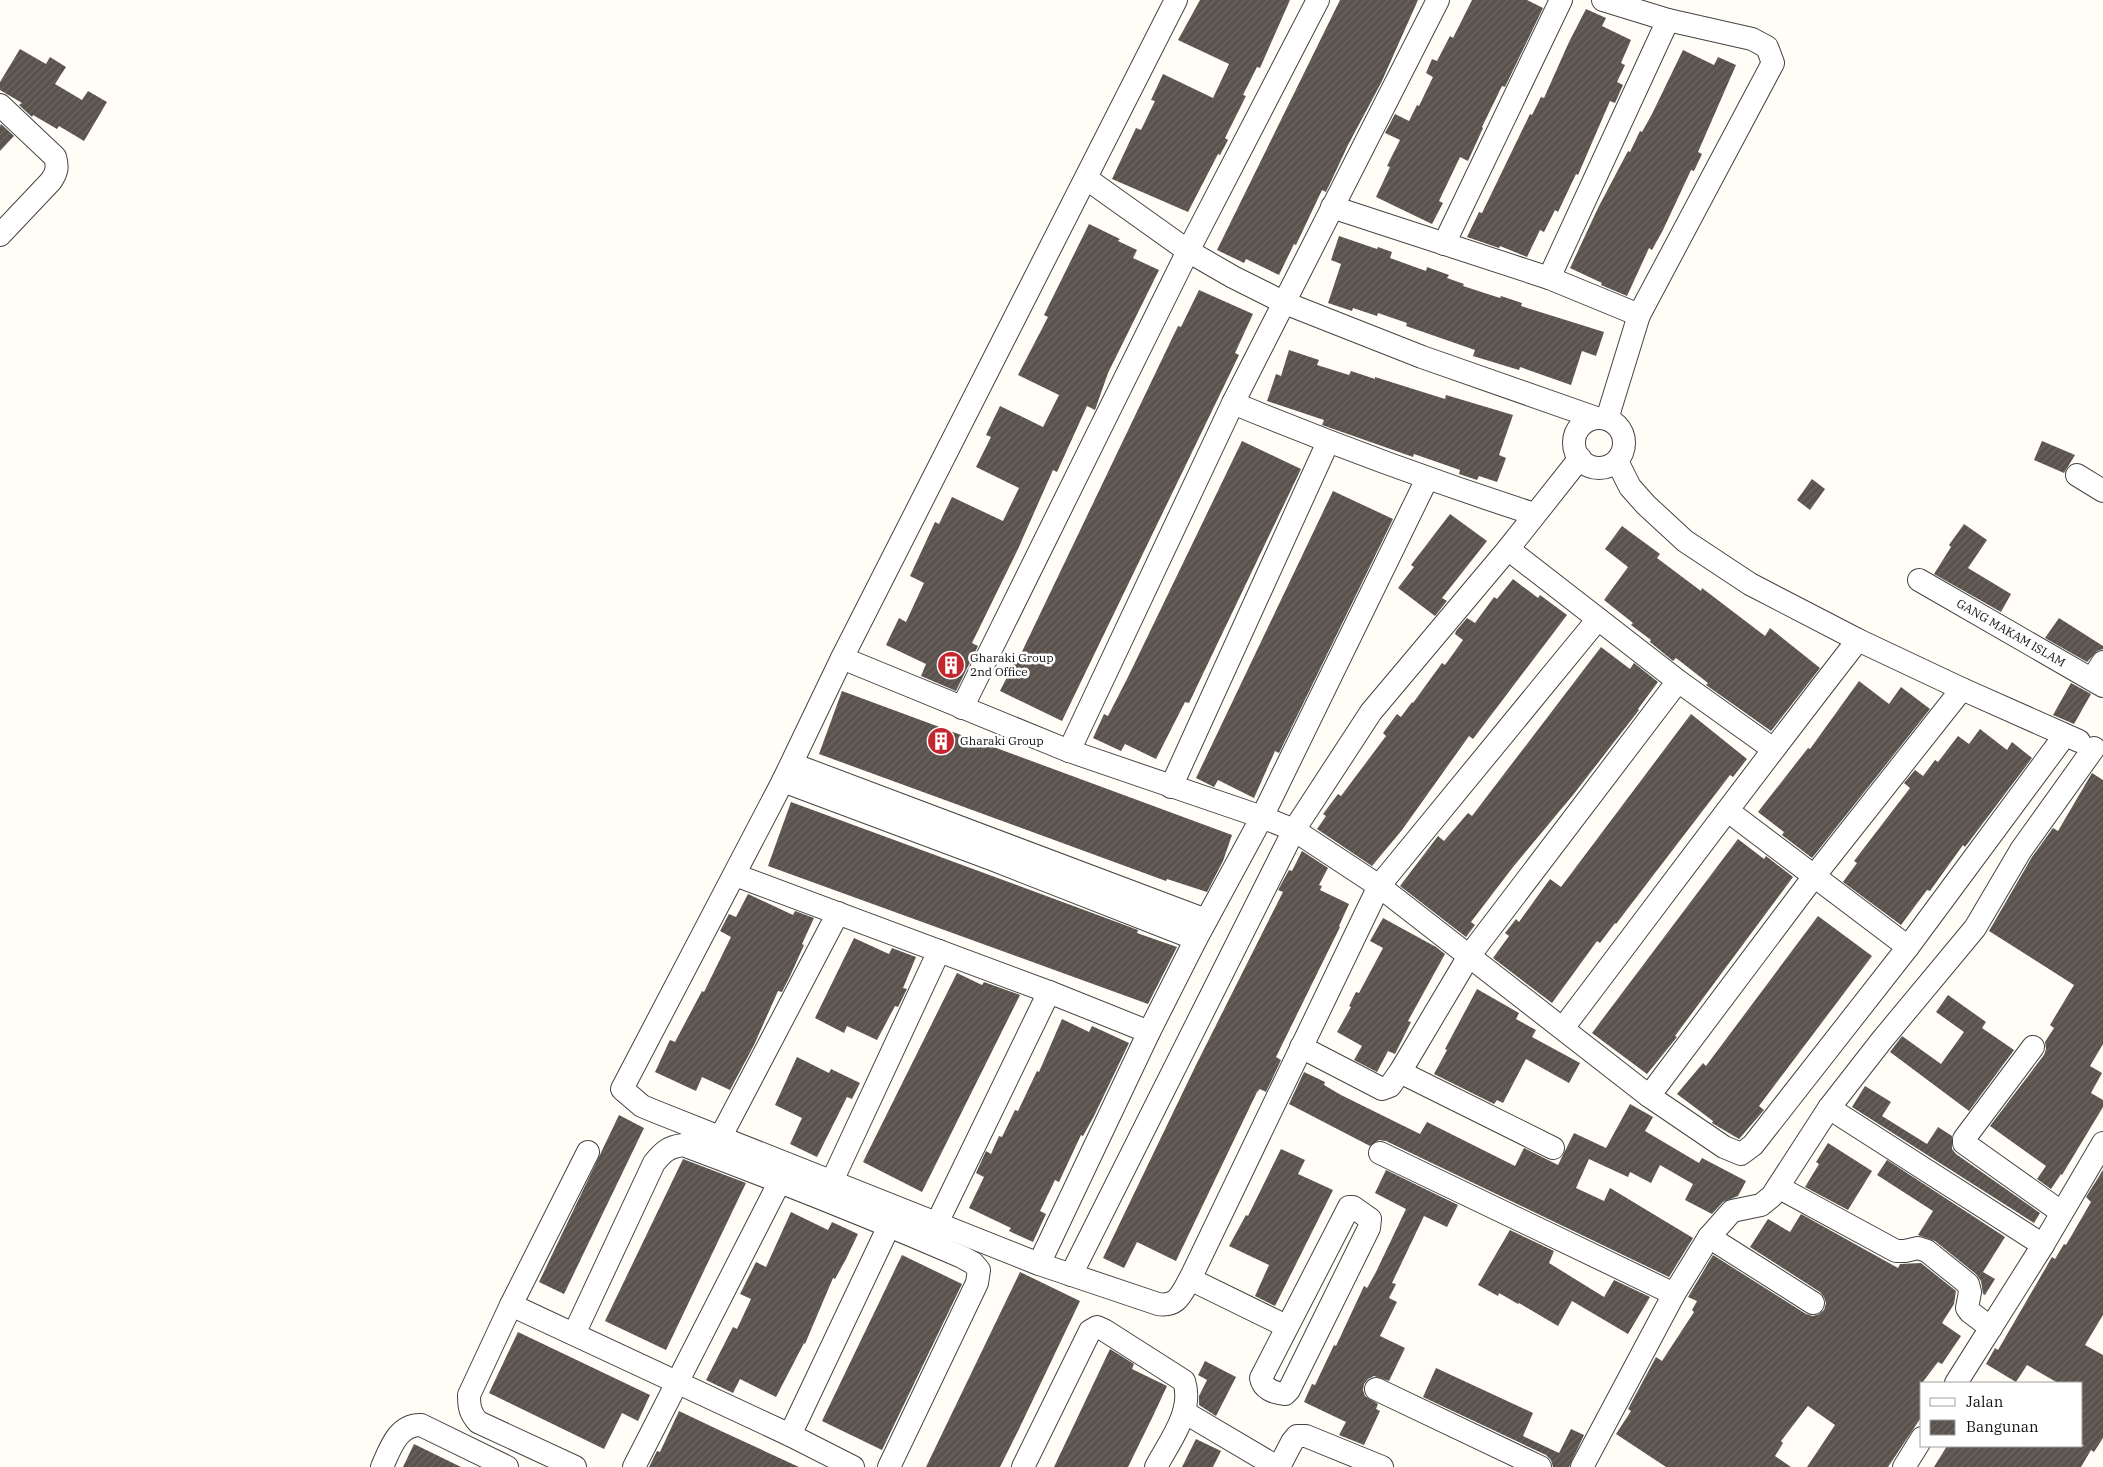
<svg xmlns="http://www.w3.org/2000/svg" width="2103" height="1467" viewBox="0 0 2103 1467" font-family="'IBM Plex Serif',serif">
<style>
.building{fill:url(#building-hatch)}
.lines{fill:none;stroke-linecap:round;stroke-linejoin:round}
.street-casing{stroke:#444;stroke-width:24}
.street{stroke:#fff;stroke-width:22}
.labels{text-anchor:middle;stroke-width:5;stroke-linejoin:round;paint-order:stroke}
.street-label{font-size:12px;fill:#111;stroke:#fff}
.poi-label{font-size:12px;fill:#111;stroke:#fff;text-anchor:start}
</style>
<defs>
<pattern id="building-hatch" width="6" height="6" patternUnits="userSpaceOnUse" patternTransform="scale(1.25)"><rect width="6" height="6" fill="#5a524d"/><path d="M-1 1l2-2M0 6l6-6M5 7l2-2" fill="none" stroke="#6d6662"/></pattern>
</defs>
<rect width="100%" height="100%" fill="#fffdf5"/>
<g class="building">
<polygon points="1200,0 1290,0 1260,68 1257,67 1243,95 1246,96 1225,138 1228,140 1220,155 1218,154 1188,212 1112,179 1136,128 1141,130 1155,101 1151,100 1163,74 1213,98 1229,64 1178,40"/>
<polygon points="1340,0 1418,0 1381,83 1348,145 1326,192 1322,190 1296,245 1294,244 1279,275 1246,259 1244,263 1217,250"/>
<polygon points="1472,0 1527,0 1543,8 1505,87 1502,86 1482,127 1483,128 1468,161 1460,157 1439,201 1443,203 1432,224 1376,197 1390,167 1387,166 1400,140 1385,133 1395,114 1409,121 1417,105 1419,106 1433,77 1426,73 1432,59 1437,61 1450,36 1453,38"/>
<polygon points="1586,9 1606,18 1602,26 1631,40 1621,63 1625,65 1617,82 1623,85 1615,103 1610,101 1578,175 1576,174 1558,212 1555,210 1544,232 1540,230 1527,257 1500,246 1499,248 1467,237 1479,212 1482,213 1530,114 1532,115 1541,97 1544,98 1569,42"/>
<polygon points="20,49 46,64 50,57 66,67 55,84 82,100 88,91 107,102 84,141 59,126 57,129 33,115 32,117 19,105 22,103 0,90 0,82"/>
<polygon points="1683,50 1714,65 1718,57 1736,65 1698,152 1702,154 1694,171 1691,170 1663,230 1652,250 1649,248 1627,296 1601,285 1602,283 1570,268 1598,208 1628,151 1630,152 1640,131 1642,132 1652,114"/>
<polygon points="1,124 14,136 0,151 0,126"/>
<polygon points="1089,224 1120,239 1118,241 1137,250 1133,258 1159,270 1108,373 1095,410 1087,406 1057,472 1053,470 1018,549 972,643 978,646 956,691 921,676 926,664 886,645 899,618 906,622 924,583 910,576 935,522 939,524 952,497 1003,521 1019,488 976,467 991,437 986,435 1000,406 1043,427 1059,395 1018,375 1048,317 1044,315"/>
<polygon points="1339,236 1377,249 1378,247 1392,252 1390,258 1426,271 1427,267 1449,275 1447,278 1464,284 1463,286 1500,298 1501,296 1522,303 1521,306 1604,332 1596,356 1582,351 1571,385 1520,367 1519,370 1473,356 1475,350 1406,326 1407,323 1378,313 1377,316 1353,308 1352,311 1328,303 1341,264 1331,260"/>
<polygon points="1199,290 1253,314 1235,353 1239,355 1062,721 1000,691 1015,661 1017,662 1178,326 1181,327"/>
<polygon points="1289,350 1319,360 1317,365 1349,375 1351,371 1375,379 1375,377 1445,399 1446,395 1513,415 1499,455 1506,458 1497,482 1479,476 1477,480 1459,474 1460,470 1414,454 1413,457 1362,439 1322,425 1324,420 1267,401 1276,374 1281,376"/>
<polygon points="1242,441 1301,469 1189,703 1185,702 1156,759 1125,744 1121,751 1093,738 1104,714 1108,716 1128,677"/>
<polygon points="2042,441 2075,455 2064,473 2034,460"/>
<polygon points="1812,479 1825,489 1810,510 1797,500"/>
<polygon points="1333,491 1393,519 1279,753 1275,751 1254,798 1218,780 1214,787 1196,778"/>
<polygon points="1450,514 1487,541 1442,598 1447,601 1435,616 1398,588 1414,567 1411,565"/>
<polygon points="1964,524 1987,540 1968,568 2011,594 2001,612 1934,574 1951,547 1949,545"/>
<polygon points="1622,526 1660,554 1657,558 1701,591 1702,588 1765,636 1770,628 1820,668 1771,731 1706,685 1708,683 1676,658 1673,661 1650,642 1651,640 1631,625 1633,623 1604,600 1628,567 1605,549"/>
<polygon points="1513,579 1538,598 1540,595 1567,615 1473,739 1469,736 1402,830 1372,866 1317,829 1326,816 1323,814 1338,794 1341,796 1386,736 1383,733 1397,714 1401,717 1412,702 1413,703 1442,663 1445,665 1463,640 1455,634 1456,631 1467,618 1475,623 1494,597 1497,599"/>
<polygon points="2059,618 2103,646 2103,649 2097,651 2087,662 2045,638"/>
<polygon points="1601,647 1630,669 1634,663 1658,682 1638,709 1639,710 1573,795 1513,867 1471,922 1475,925 1466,937 1400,886 1438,836 1444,841 1468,813 1472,816"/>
<polygon points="1859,681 1889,704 1901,687 1930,709 1812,858 1782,835 1784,832 1758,812 1808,748 1810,749"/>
<polygon points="2071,683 2091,694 2074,724 2053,715"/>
<polygon points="842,691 1232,835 1223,861 1207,892 1167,879 1166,881 819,754"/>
<polygon points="1691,714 1747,759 1733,777 1730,775 1616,924 1615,923 1600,943 1597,941 1552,1003 1493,958 1509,936 1505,933 1516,919 1519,922 1550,879 1561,887"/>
<polygon points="1980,729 2007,750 2012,742 2032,758 1965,847 1963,845 1930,891 1927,890 1901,925 1843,882 1857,863 1854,861 1910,788 1904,783 1915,770 1923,776 1935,760 1938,762 1958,736 1969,744"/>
<polygon points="2092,773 2103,780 2103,1044 2090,1066 2102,1073 2091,1093 2103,1100 2103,1107 2062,1175 2061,1174 2051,1189 2037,1179 2046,1166 1990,1126 2044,1055 2046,1049 2045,1042 2054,1028 2050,1025 2074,985 1989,931 2032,857 2053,828 2058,831"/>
<polygon points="791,802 1087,911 1138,930 1137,933 1177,947 1148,1004 768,866"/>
<polygon points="1738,839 1764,859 1766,856 1793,877 1675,1036 1677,1037 1647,1074 1592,1033"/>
<polygon points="1302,851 1328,868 1319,885 1322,886 1320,890 1349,904 1339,926 1340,927 1276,1057 1281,1060 1266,1092 1260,1089 1257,1092 1176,1261 1137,1242 1124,1268 1103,1258 1196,1065 1283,892 1278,890 1289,870 1292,871"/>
<polygon points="748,894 793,915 795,911 814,918 802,944 804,945 791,974 782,992 778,991 754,1045 730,1090 702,1077 696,1091 655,1072 670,1040 675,1042 702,991 704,992 731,937 720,931 729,914 736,917"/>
<polygon points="1818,916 1872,956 1759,1106 1764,1110 1739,1139 1712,1123 1713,1121 1677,1094 1703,1063 1706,1066"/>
<polygon points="1383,918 1436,947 1445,954 1408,1021 1411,1022 1395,1054 1388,1051 1377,1072 1354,1060 1362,1046 1337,1032 1351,1007 1349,1006 1356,992 1359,993 1383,948 1370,941"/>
<polygon points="854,938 889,954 892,948 916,957 903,988 907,989 898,1007 895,1006 877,1040 847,1026 844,1033 815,1018"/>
<polygon points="957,973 982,985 984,982 1020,995 922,1192 863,1162"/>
<polygon points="1477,989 1519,1013 1516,1019 1536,1030 1532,1037 1580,1063 1569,1083 1526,1059 1503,1103 1497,1100 1494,1104 1434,1074 1447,1050 1445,1049"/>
<polygon points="1948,995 1986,1022 1982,1028 2014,1050 1969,1111 1890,1052 1902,1036 1941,1064 1964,1032 1936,1012"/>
<polygon points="1062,1019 1089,1032 1092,1026 1129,1043 1094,1116 1083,1136 1081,1135 1059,1182 1055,1180 1040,1211 1046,1214 1033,1242 1009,1231 1011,1228 969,1208 984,1177 976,1173 986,1151 991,1154 999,1136 1002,1137 1015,1110 1018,1111 1037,1071 1039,1072"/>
<polygon points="797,1057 829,1073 831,1069 860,1083 852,1099 847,1097 817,1157 790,1144 802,1118 775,1105"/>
<polygon points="1304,1072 1325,1082 1324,1085 1341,1095 1420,1134 1427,1122 1515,1166 1524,1148 1558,1165 1574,1133 1606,1148 1630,1104 1653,1117 1645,1131 1699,1163 1702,1158 1746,1181 1738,1196 1723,1202 1712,1214 1685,1200 1693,1184 1660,1165 1651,1183 1630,1172 1628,1177 1589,1159 1576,1188 1604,1201 1610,1188 1693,1238 1669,1277 1386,1141 1379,1140 1370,1146 1289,1104"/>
<polygon points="1865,1086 1891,1102 1882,1116 1927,1144 1938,1127 1952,1136 1952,1149 1956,1154 2040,1213 2034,1223 1852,1107"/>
<polygon points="619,1115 644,1128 564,1294 539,1282"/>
<polygon points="1828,1143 1872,1171 1848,1210 1805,1187 1819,1164 1816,1162"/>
<polygon points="1281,1149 1305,1160 1298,1174 1333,1190 1275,1306 1255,1296 1269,1265 1229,1246 1246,1215 1248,1216"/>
<polygon points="683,1159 746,1183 666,1350 605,1321"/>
<polygon points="1887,1160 2005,1237 1983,1272 1995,1279 1985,1295 1983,1294 1981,1281 1976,1274 1935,1241 1918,1235 1933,1211 1877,1175"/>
<polygon points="1386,1170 1458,1205 1447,1227 1424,1216 1392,1283 1396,1284 1389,1298 1397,1302 1380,1336 1405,1348 1389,1381 1374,1376 1368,1379 1364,1384 1363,1390 1365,1396 1378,1404 1376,1409 1380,1411 1364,1445 1339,1435 1346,1422 1304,1402 1312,1384 1315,1385 1334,1345 1336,1346 1364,1286 1367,1288 1375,1274 1406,1209 1375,1193"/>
<polygon points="2103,1170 2103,1315 2085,1345 2103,1355 2103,1438 2094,1452 2091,1450 2081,1467 1934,1467 1947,1446 2084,1446 2082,1444 2082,1383 2058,1383 2027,1365 2016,1382 1986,1364 1995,1348 1998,1350 2052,1257 2055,1259 2064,1244 2066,1245 2091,1202 2086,1197"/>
<polygon points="791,1212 828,1230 832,1222 858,1234 846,1259 835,1279 833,1278 805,1344 804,1343 776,1397 740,1379 733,1393 706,1380 733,1327 737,1329 751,1299 740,1294 756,1262 766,1267"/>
<polygon points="1801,1214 1898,1268 1900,1264 1921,1263 1956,1291 1954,1304 1942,1323 1961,1336 1942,1364 1938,1362 1922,1383 1922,1416 1888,1467 1807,1467 1835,1425 1808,1406 1781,1441 1783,1443 1775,1456 1791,1467 1666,1467 1616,1434 1631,1411 1628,1409 1656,1357 1662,1361 1694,1312 1692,1310 1697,1301 1688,1297 1713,1255 1806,1314 1813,1316 1819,1314 1824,1310 1826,1303 1824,1297 1820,1292 1750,1247 1768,1219 1790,1232"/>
<polygon points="1510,1230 1554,1251 1549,1263 1604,1297 1614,1280 1650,1297 1628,1334 1572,1301 1558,1326 1519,1303 1518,1304 1499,1293 1498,1296 1478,1285"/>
<polygon points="902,1255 962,1284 882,1450 822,1421"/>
<polygon points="1020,1272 1080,1301 1018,1431 1000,1467 926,1467"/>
<polygon points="518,1332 650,1395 638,1421 622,1413 604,1449 489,1393"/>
<polygon points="1110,1349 1134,1364 1132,1369 1167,1386 1153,1416 1128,1467 1054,1467"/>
<polygon points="1205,1361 1236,1377 1216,1416 1199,1405 1199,1396 1207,1380 1198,1375"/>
<polygon points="1436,1368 1533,1413 1523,1436 1559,1453 1571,1429 1584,1435 1569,1467 1553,1467 1551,1460 1546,1455 1423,1397"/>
<polygon points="679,1411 721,1431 799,1467 649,1467 657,1451 660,1452"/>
<polygon points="1196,1439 1221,1451 1213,1467 1182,1467"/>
<polygon points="414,1444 461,1467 403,1467"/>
</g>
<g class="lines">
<g class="street-casing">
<g id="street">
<path d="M1176,0l-334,658 -59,123 -161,308 20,17 12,5 385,153 119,40c20,3 23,-10 32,-25l189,-393 219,-267"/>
<polyline points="1603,0 1668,20 1752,39 1767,47 1773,63 1639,315 1607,419"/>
<path d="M0,105l55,52c3,10 2,15 -4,24l-51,54"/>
<polyline points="1087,179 1188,251 1233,277 1285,303 1422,357 1596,418"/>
<polyline points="1332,207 1549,278 1639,315"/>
<polyline points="1444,244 1561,0"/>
<polyline points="1549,278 1668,20"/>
<path d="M1233,403c99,41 199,78 301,111"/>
<circle cx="1599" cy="443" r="25"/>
<polyline points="1617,461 1630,487 1646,505 1685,541 1750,584 1858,640 1962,689 2079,741"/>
<polyline points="2077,475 2103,491"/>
<polyline points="1508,549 1678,681 1773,749"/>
<polyline points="1919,580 2103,686"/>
<polyline points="842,658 1069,751 1262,817 1294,830 1379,886 1649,1096 1724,1147 1741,1154 1753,1145 1908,947 2065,735"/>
<polyline points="2092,679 2103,662"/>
<polyline points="962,708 1188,251 1318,0"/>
<polyline points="1069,751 1233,403 1438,0"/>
<polyline points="792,764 1206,920"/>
<polyline points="783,781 994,860 1196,939"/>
<polyline points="1171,787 1328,442"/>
<polyline points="1728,811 1908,947"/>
<polyline points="735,875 1049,992 1149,1032"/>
<path d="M1563,1028c98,-129 195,-260 295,-388"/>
<polyline points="1301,1047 1382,1089 1390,1086 1400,1072 1469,956 1678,681"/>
<polyline points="2033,1047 1964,1139 1964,1143 2061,1212"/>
<polyline points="1400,1072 1553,1148"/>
<polyline points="1649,1096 1815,875 1962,689"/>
<polyline points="1829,1108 2043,1245"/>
<polyline points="720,1138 838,913"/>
<polyline points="1380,1153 1674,1294 1582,1467"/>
<polyline points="832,1181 939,951"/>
<polyline points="1778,1187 1896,1251 1905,1251 1918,1248 1927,1251 1968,1284 1970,1292 1967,1308 1970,1312 1991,1328"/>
<path d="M1349,1207h4l17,12 -1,9 -80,162 -4,4c-11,-1 -22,-5 -24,-16z"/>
<polyline points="937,1223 1049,992"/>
<polyline points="1709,1237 1813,1303"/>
<polyline points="1039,1264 1149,1032 1196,939 1262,817 1427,479"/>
<polyline points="1071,1275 1294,830 1371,712 1508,549 1580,458"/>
<polyline points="1190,1279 1286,1326"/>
<polyline points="1674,1294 1709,1237 1732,1211 1761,1205 1772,1196 1829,1108 1882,1040 1975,928 2021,850 2094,748"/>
<polyline points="511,1305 790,1435 853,1467"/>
<path d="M574,1334l80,-171c9,-11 14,-16 29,-18 94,35 187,72 279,112l11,6 6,7 -2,13 -88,184"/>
<polyline points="1956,1383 2043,1245 2103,1143"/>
<polyline points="1376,1389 1540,1467"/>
<polyline points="1184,1412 1277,1467"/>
<polyline points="790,1435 889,1226"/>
<path d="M382,1467c8,-18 16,-43 39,-42l86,42"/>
<path d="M575,1467l-97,-45c-8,-9 -9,-15 -9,-27l42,-90 77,-153"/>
<polyline points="634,1467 780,1181"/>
<path d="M1023,1467l67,-136 7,-4 7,3 80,51c10,30 -15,61 -28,86"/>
<polyline points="1279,1467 1292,1442 1297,1436 1306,1436 1382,1467"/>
<polyline points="1904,1467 1922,1438"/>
</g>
</g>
<use href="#street" class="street"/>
</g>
<defs>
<g id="building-disc" transform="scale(1.4375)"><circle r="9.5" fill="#c4262e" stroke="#fff"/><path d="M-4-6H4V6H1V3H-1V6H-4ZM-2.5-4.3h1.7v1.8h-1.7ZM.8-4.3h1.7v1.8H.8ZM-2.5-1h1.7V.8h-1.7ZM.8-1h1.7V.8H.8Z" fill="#fff"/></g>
</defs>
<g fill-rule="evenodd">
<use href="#building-disc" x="951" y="665"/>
<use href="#building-disc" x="941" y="741"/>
</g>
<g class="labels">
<g class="street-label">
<text transform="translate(2011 633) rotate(30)" y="4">GANG MAKAM ISLAM</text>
</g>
<g class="poi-label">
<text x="970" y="662">Gharaki Group<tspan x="970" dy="14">2nd Office</tspan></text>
<text x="960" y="745">Gharaki Group</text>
</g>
</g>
<rect x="1920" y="1382" width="162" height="65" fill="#ffffff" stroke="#a0a0a0"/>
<rect x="1930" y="1398" width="25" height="8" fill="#ffffff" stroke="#a0a0a0"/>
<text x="1966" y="1407" font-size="15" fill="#111111">Jalan</text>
<rect x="1930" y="1420" width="25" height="15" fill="url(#building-hatch)" stroke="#a0a0a0"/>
<text x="1966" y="1432" font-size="15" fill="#111111">Bangunan</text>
</svg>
